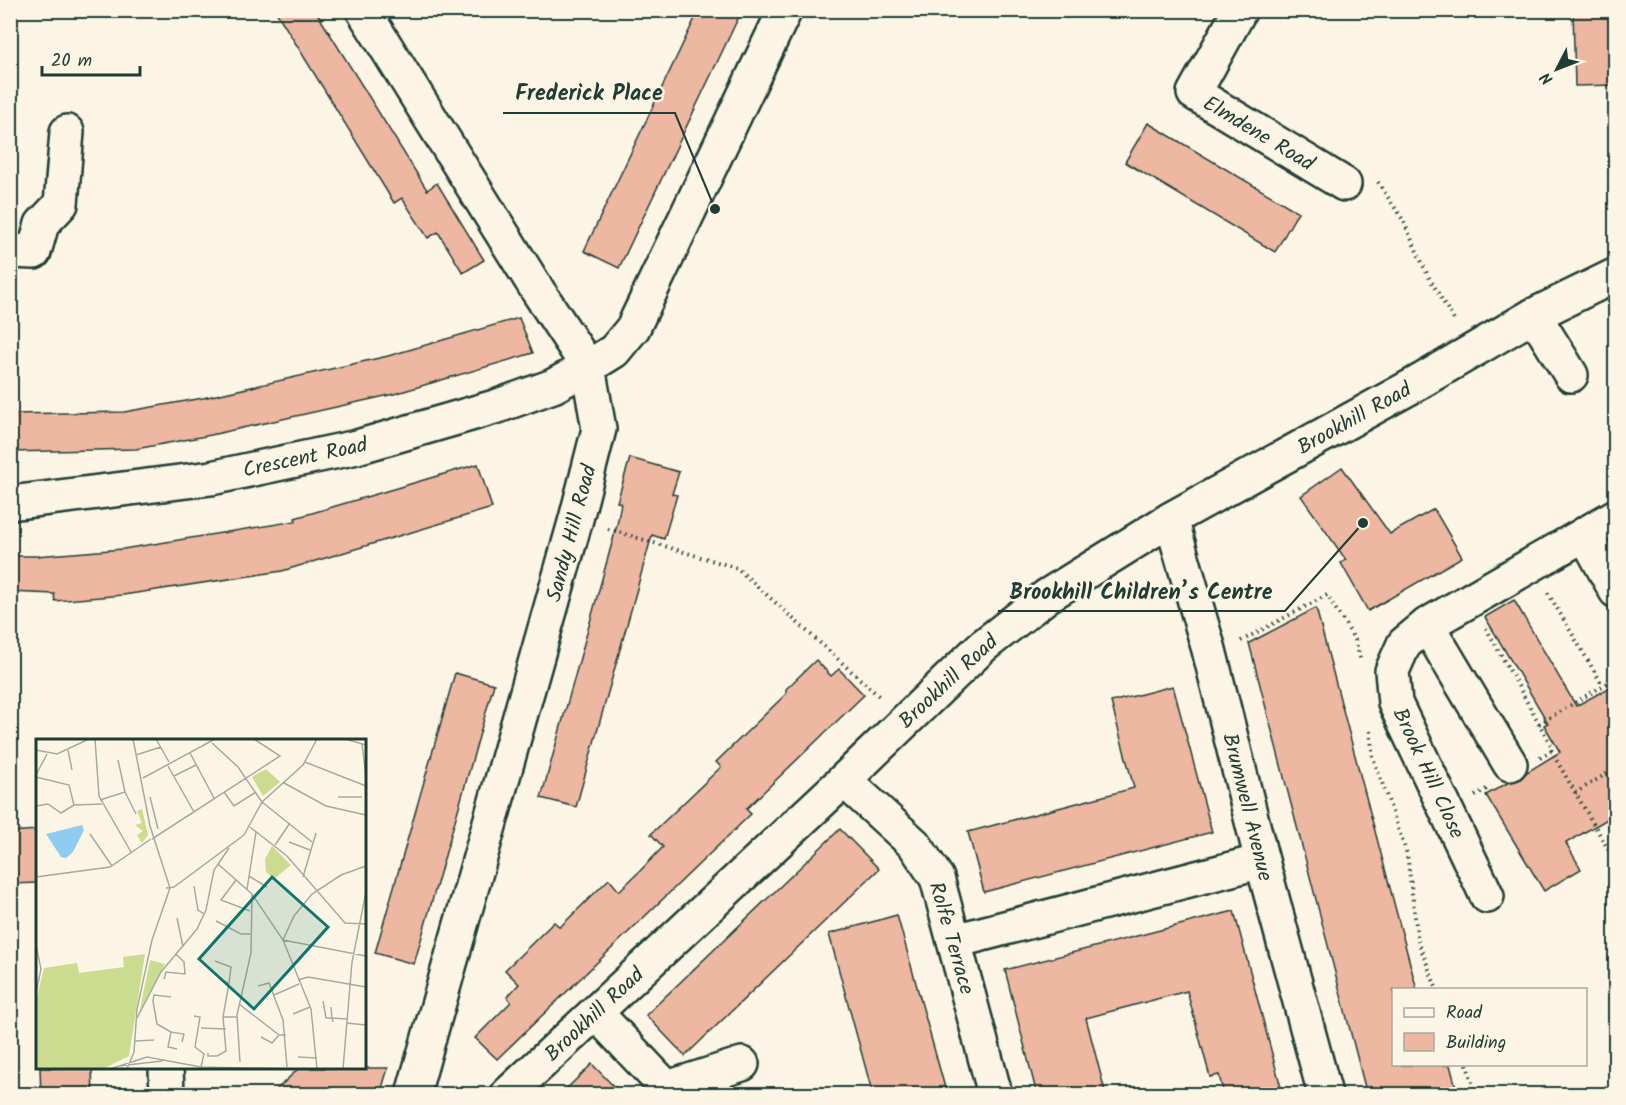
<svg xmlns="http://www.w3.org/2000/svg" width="1626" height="1105" viewBox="0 0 1626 1105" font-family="Kalam,sans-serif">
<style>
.building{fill:#edb7a1;stroke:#1f3d34;stroke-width:1.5}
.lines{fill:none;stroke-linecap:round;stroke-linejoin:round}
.minor-casing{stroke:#1f3d34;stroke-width:38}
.path{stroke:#1f3d34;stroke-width:4;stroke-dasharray:1.5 4.5;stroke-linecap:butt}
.minor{stroke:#fcf5e5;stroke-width:33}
.labels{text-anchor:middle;stroke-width:5;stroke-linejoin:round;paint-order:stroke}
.street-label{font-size:21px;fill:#1f3d34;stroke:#fcf5e5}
.inset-road{fill:none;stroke:#a4ab9e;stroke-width:1.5}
.view{fill:#0f766e;fill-opacity:0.15;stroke:#0f766e;stroke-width:3}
.inset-edge{fill:none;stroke:#1f3d34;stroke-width:3}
.leader{fill:none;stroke:#1f3d34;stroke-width:2}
.callout-dot{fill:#1f3d34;stroke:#fcf5e5;stroke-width:2}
.callout-label{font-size:22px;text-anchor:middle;font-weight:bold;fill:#1f3d34;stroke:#fcf5e5;stroke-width:5;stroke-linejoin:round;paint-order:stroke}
</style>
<rect width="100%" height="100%" fill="#fcf5e5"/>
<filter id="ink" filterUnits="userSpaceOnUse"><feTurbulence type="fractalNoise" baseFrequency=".0167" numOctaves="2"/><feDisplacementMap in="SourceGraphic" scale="12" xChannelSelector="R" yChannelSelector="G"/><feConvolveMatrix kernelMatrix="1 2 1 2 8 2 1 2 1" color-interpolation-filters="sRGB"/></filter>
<g filter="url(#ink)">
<g class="building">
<polygon points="275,10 315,10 427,190 437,183 484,260 463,273 438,232 428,238 402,198 394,203"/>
<polygon points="699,10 742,10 619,268 584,251"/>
<polygon points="1573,10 1613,10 1615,85 1575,86"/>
<polygon points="1148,123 1298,212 1275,252 1125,162"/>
<polygon points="519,318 533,353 394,394 211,435 136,449 10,452 10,414 124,412 203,398 388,356"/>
<polygon points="630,458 679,472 672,494 677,495 664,539 652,535 576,807 541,798 617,525 621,503 617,502"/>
<polygon points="478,464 492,508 282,571 123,595 55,601 54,594 10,592 10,556 36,556 123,549 296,521 295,518"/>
<polygon points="1342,467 1390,534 1434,509 1462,557 1368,611 1341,563 1346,560 1301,496"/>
<polygon points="1514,600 1576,706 1616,684 1616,814 1566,843 1581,869 1544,891 1486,795 1509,782 1519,780 1527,772 1560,752 1544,725 1548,723 1485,617"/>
<polygon points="1316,608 1417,990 1394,990 1394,1065 1450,1065 1458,1095 1367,1095 1249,643"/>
<polygon points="816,660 831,676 839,669 864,695 746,809 751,814 497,1059 475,1038 511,1002 507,997 519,984 505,970 554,922 560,927 609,879 619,891 640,871 663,847 651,834 721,767 716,762 786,694 786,689"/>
<polygon points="455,673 494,684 414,964 375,953"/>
<polygon points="1173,686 1212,832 984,892 968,832 1134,788 1111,702"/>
<polygon points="840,829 879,869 685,1056 646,1015"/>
<polygon points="38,830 38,883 10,884 10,832"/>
<polygon points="1234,911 1283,1095 1224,1095 1219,1075 1210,1077 1187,991 1086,1018 1106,1095 1037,1095 1005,970"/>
<polygon points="897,915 947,1095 873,1095 829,934"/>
<polygon points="592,1064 622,1095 560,1095"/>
<polygon points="40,1068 92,1068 93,1095 41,1095"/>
<polygon points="299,1068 388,1068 380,1095 271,1095"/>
</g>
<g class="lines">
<g class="minor-casing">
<g id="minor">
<polyline points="363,10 538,291 588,367 599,429 576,519 413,1094"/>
<polyline points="1240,10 1194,93 1344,184"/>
<polyline points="10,251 34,252 42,224 61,204 67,132"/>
<polyline points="1534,315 1571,375"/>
<polyline points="10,503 211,478 357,447 498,406 553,386 588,367 614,351 633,328 785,10"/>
<polyline points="1616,516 1585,534 1616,591"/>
<polyline points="1171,519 1209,650 1262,861 1325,1094"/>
<polyline points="1427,625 1510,764"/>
<polyline points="844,780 915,845 937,878 995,1094"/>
<polyline points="1487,896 1395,703 1392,671 1404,644 1427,625 1585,534"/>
<polyline points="955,941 1262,861"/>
<polyline points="596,1013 663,1084 666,1094"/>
<polyline points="166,1068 167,1094"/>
<polyline points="664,1089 742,1064"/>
<polyline points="508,1094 844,780 983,646 1047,596 1171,519 1414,385 1534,315 1616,275"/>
</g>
</g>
<g class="path">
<polyline points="1378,182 1403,220 1427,274 1455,322"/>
<polyline points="608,529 737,568 881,698"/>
<polyline points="1548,593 1603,686"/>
<polyline points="1486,628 1552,747 1551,751"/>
<polyline points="1241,641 1327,595 1355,640 1361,661"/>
<polyline points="1539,724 1616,678"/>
<polyline points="1370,731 1373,757 1407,854 1418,941 1437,990"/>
<polyline points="1540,758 1551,751 1614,859"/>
<polyline points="1575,793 1616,768"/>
<polyline points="1475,796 1490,787"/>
<polyline points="1467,1064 1475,1094"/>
</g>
<use href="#minor" class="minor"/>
</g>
</g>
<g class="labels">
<g class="street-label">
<text transform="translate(1259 133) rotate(31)" y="7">Elmdene Road</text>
<text transform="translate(1354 418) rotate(-29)" y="7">Brookhill Road</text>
<text transform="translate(305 457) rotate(-12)" y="7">Crescent Road</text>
<text transform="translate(571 533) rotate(-75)" y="7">Sandy Hill Road</text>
<text transform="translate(948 681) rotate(-43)" y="7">Brookhill Road</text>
<text transform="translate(1429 773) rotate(65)" y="7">Brook Hill Close</text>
<text transform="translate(1248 807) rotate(76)" y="7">Brumwell Avenue</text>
<text transform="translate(952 938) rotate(74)" y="7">Rolfe Terrace</text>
<text transform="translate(594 1014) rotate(-43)" y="7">Brookhill Road</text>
</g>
</g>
<g transform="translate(36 739)">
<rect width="330" height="330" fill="#fcf5e5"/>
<path d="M230,30l14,13 -17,14 -11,-19zM106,70l6,26 -6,8 -5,-8 6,-4 -8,-6 7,-2 -5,-12zM236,107l19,19 -17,14 -8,-7 -1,-13zM109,215l-16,102 -26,13h-67v-68l8,-33 33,-5 2,10 45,-6 -1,-10zM114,221l15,4 -26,50z" fill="#cbdc90"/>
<path d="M46,86l2,5 -11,22 -7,6 -5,-1 -15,-23z" fill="#90cbf0"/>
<path class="inset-road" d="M59,0l4,57 32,56M120,0l13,23M309,0l21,6M176,4l26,24 24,35 50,40M326,5l4,33M0,11l21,4 32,-15M32,11l4,20M154,14l24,45M100,16l25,-8M269,23l61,24M132,27l26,46M0,36l11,-21M138,37l22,-11M0,38l33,8 5,20M107,39l72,-39M248,44l42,23 40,9M89,53l11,22M188,53l10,14 22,-14M114,58l8,32M302,58h24M64,61l25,-8 -7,-32M0,67l12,-2 13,9 13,-8 28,-1M214,88l37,29 58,67 21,1M54,95l22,32M116,100l128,-83 -26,-17M253,103l21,8M239,106l15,-22M182,125l34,30 31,46 28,69 6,60M213,137l18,11M0,138l74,-10 41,-28M267,138l13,-44M200,141l-15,20 29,11M158,147l4,24 6,4M130,149l8,-1 70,-52 18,-33 41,-37 14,-26M211,150l9,-57M141,179l6,29M180,182l25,13h9M247,201l11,-24 18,-22 29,-19 25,-9M247,201l83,16M0,206l5,24 -5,24M179,222l16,6 -2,16M128,240l2,-7 19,2 -1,-12 -8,-8M262,241l10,-3 58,10M186,242l7,2 -6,34h14M222,247l11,-3 14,37 4,47M238,256l25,-11M135,258l-17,-2 -1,6 4,23 14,8M287,262l3,17h6l-1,-11M203,265l40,31h7M257,275l17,-7M158,277l6,1 -5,30 9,7 -3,13M101,279l24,-46 36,-43 9,-19 8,-40 15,-22M297,283l-1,-4 15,1M310,284l20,2M165,289l25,1M225,298l11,6 7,-8M99,302l19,-1M141,310l-9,-2 3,-15 13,2 -2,8M172,314v3h9l9,-5 -3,-34M262,318l19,1M204,323l-3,-47 14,-62 1,-59M83,327l43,-5M74,330l37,-12 54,10 96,2M91,330l7,-17 3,-43 15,-69 18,-52 -20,-62 -17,-87M307,330l9,-107 14,-70"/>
<path class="view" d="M236,138l56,50 -74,82 -55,-50z"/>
<rect width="330" height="330" class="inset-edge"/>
</g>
<path class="leader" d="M715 209L675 113H503M1363 523L1285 611H998"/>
<g class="callout-dot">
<circle cx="715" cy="209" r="6"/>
<circle cx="1363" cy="523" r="6"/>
</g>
<g class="callout-label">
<text x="589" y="100">Frederick Place</text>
<text x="1141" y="599">Brookhill Children’s Centre</text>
</g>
<rect width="1626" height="1105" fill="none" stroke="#fcf5e5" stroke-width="36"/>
<rect x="18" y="18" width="1590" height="1069" fill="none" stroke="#1f3d34" stroke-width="2" filter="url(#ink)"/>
<rect x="1392" y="988" width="195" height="78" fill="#fcf5e5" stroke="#a4ab9e" stroke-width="1.5"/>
<rect x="1404" y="1008" width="30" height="9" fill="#fcf5e5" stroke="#a4ab9e" stroke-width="1.5"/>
<text x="1446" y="1018" font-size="18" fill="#1f3d34">Road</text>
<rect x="1404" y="1033" width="30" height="18" fill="#edb7a1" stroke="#a4ab9e" stroke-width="1.5"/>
<text x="1446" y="1048" font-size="18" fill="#1f3d34">Building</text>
<g transform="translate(1557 69) rotate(228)" stroke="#fcf5e5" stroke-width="4.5" paint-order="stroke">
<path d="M0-4.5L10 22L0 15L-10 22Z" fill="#1f3d34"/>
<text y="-9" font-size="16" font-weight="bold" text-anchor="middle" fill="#1f3d34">N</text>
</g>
<path d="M42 66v9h98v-9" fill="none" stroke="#1f3d34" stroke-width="3"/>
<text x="51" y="66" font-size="18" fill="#1f3d34" stroke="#fcf5e5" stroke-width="4.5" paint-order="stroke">20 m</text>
</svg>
